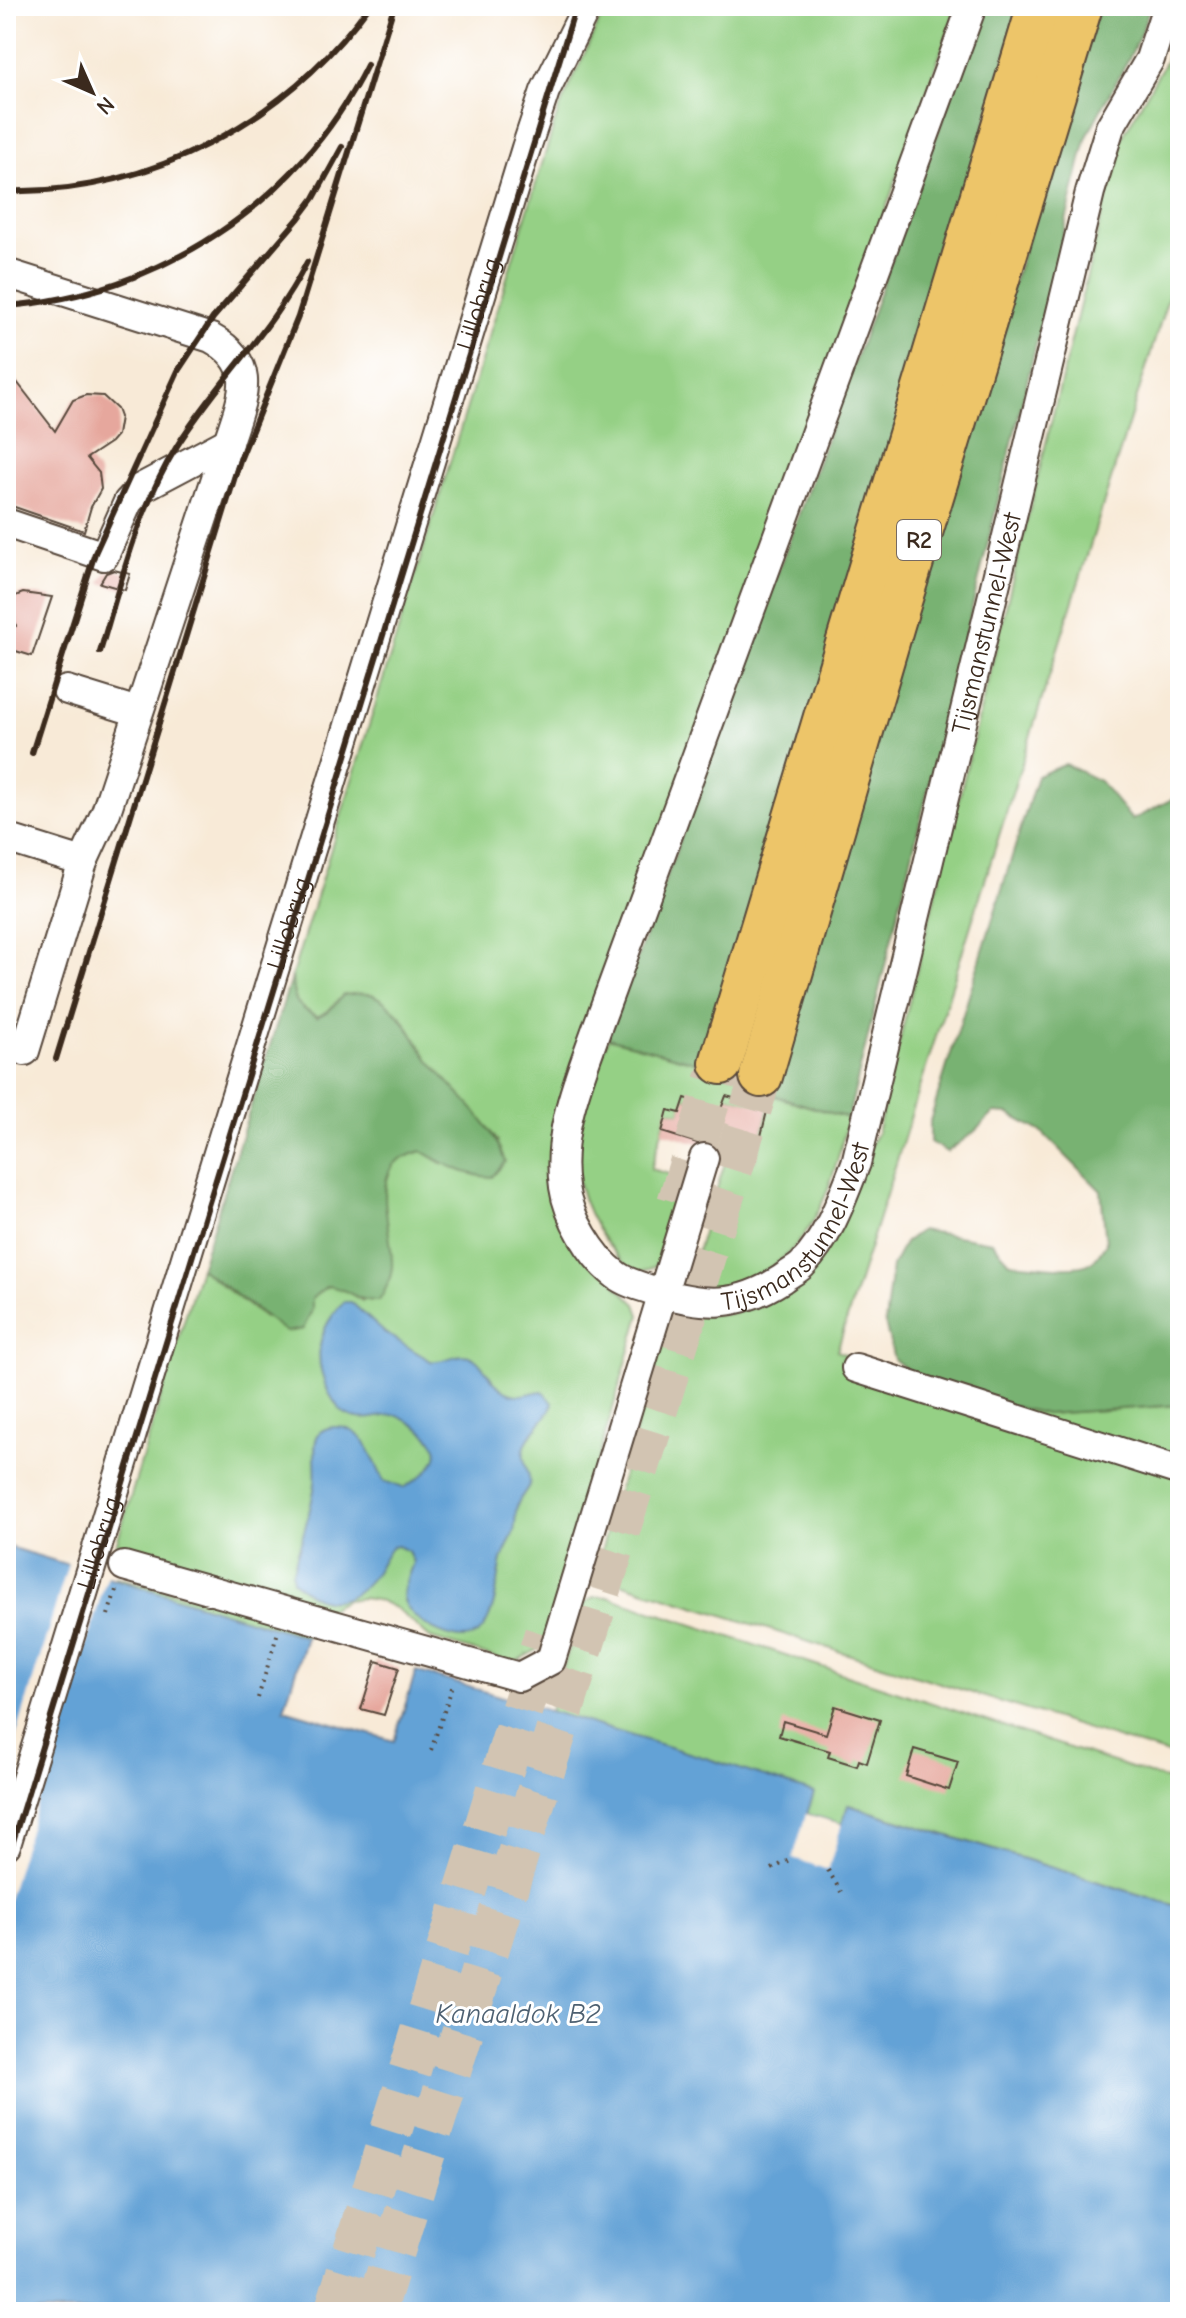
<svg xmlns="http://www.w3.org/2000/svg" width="1186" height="2318" viewBox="0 0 1186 2318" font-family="'Comic Neue',sans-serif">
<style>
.green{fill:#95d085;stroke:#687d52;stroke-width:2}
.forest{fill:#78b272;stroke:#5a6e48;stroke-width:2}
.water{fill:#64a2d6;stroke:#50667a;stroke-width:2}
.pier{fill:#f8ead7}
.building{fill:#e6a79d}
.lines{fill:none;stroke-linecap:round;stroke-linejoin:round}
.highway-tunnel{stroke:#d2c4b2;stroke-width:42;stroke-dasharray:42 21;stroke-linecap:butt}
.minor-casing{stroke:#57473a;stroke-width:32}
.highway-casing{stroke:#57473a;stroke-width:46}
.path{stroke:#57473a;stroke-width:4;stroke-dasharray:2 6;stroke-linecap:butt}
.minor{stroke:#fff;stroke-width:28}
.highway{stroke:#edc569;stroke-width:42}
.rail{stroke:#3b2a1e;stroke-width:6}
.labels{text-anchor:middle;stroke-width:6;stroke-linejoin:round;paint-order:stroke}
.shield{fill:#fff;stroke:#766a62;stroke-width:2}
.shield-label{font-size:24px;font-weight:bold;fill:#3b2a1e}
.street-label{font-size:26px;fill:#3b2a1e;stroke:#fff}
.water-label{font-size:28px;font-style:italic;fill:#4d6071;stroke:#fff}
</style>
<rect width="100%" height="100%" fill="#fff"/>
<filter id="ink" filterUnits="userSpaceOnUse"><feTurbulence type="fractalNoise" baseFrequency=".0125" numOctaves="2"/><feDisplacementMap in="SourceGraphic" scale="16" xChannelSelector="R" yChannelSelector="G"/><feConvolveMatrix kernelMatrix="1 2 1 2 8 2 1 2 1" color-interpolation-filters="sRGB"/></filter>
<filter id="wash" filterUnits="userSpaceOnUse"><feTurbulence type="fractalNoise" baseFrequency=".006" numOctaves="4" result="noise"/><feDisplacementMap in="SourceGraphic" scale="32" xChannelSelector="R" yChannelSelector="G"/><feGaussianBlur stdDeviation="1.8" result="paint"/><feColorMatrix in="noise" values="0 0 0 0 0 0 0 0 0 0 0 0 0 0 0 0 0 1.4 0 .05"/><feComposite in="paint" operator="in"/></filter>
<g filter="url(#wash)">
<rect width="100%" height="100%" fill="#f8ead7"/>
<g class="green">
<path d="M606,6h351l-406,1158 66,122 19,18 4,11 -94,324 -11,12 -22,12 -83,-25 -33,-29 -16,-8 -18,-3 -17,2 -28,15 -205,-60 87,-287 64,50 48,-8v-12l15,-12 13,1 22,14 30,-37c-4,-25 -17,-87 7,-104 6,-4 16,-6 23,-9l21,13 55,-23 -69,-81 -28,-44 -29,-22 -29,1 -14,15 -11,7c-23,-11 -26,-18 -26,-42l266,-863z"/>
<polygon points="1180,18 1180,260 837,1351 926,1386 1046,1414 1180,1405 1180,1758 611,1580 596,1569 662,1335 670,1322 677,1316 727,1314 761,1306 795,1286 877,1133 1120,141 1165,62"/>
<path d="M608,1038l159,44 -3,11 84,25c-14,59 -30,126 -89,156 -13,6 -26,12 -41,13 -10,1 -21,-2 -31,-4l41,-130 27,8 13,-53 -41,-12 -6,13 -35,-11 -6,15 -12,-3 -17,59 37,10 -25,80c-10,10 -19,15 -33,10 -33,-31 -57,-75 -54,-122 3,-36 21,-74 32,-109z"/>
<polygon points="116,1577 309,1626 306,1637 115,1579"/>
<polygon points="595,1597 608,1597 1180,1784 1180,1907 849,1805 842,1824 806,1814 813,1793 550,1711 581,1610 585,1603"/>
</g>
<g class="forest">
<polygon points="984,6 1020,6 709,1066 608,1038"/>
<path d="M1099,6h51c-15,52 -42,85 -64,133l-238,979 -85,-26z"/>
<path d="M1065,764l35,17 32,39 48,-25v610l-134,9 -120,-28 -32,-27 -9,-36 7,-57 13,-24 16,-12 71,12 19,21c19,1 64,9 79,0 7,-4 12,-14 16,-20l-5,-52 -59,-59 -33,-18 -15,-1 -20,19 -27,20 -17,-10v-21l107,-345z"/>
<path d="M292,975c0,24 3,31 25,42l13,-7 13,-15c9,-1 23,-3 30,0 28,13 39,42 56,65 27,35 62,58 76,102l-13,15c-26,-1 -48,-13 -70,-26 -7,2 -16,5 -23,9 -28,18 -5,79 -7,107 -1,13 -6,23 -13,34 -24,1 -30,-13 -52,-15l-15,12v12l-9,19 -17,3 -86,-64z"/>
</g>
<g class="water">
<path d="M344,1302h7l34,31 46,28c13,2 26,-9 38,-5 19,7 22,37 49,39 7,1 17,-4 25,-4l10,12c-5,18 -24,27 -29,46 -3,13 8,24 5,36 -3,7 -10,13 -12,21 -2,8 -1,17 -3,25 -4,12 -11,22 -13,34 -4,21 -6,47 -19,65 -17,22 -69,-6 -77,-27 -6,-12 5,-29 8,-41l-5,-11 -10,-5 -7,1c-7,9 -11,19 -17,28 -24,32 -55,34 -81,5l-1,-7c8,-30 19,-59 23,-90 2,-12 -3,-39 3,-48 3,-6 10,-7 16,-8 32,-2 38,32 50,54l19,7c50,-29 41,-47 -5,-73 -18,-1 -35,10 -54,-2 -7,-4 -11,-14 -15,-20 -17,-34 -12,-64 15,-91z"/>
<polygon points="6,1546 306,1637 284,1709 394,1741 416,1671 709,1759 814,1793 807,1814 842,1824 848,1805 1180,1907 1180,2312 6,2312"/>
</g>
<g class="pier">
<polygon points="69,1561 108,1573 6,1905 6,1770"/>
<polygon points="806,1814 842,1824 828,1870 793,1858"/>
</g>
<g id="blocks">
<g class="building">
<polygon points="17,382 55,431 73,400 86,395 103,396 117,409 120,417 117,435 111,442 87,458 99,473 101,489 91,507 84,531 6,504 6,401"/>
<polygon points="114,570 130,574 125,590 100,583 106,573"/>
<polygon points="23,593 52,597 32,656 6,648 6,631 16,626 11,603 15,596"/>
<polygon points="726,1096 768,1107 755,1161 718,1150 708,1142 697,1143 662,1132 668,1110 680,1113 685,1098 721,1109"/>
<polygon points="376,1661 399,1668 384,1715 361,1709"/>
<polygon points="835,1706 880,1720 867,1763 859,1760 857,1766 828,1757 830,1751 779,1736 783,1721 826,1734"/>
<polygon points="914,1749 958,1762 949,1790 906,1776"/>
</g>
</g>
</g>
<g filter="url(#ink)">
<use href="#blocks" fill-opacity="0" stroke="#57473a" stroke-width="2"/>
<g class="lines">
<g class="highway-tunnel">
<polyline points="678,1203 721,1063"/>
<polyline points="335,2312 545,1634"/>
<polyline points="375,2312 761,1076"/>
</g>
<g class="minor-casing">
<g id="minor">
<path id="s1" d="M972,6l-375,1022c-18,51 -41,105 -33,159 4,30 28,70 52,88 10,8 27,12 39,16 50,15 82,17 127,-12 6,-5 15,-9 20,-14 27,-28 40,-66 54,-102l234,-971 20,-65 40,-68 17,-53"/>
<path d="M6,273l205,65c49,27 31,60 17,104l-122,370 -23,50 -58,189"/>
<polyline points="6,523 104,556 128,502 141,488 228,442"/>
<polyline points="67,690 138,712"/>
<polyline points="6,838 83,862"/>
<polyline points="856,1368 1180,1471"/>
<polyline points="124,1566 519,1677 551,1660 704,1158"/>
<path id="s2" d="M6,1845l520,-1697 19,-57 42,-85"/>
</g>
</g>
<g class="highway-casing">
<g id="highway">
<polyline points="721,1063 1039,6"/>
<polyline points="761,1076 894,621 1081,6"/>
</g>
</g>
<g class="path">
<polyline points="108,1615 117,1587"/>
<polyline points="258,1698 278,1632"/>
<polyline points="431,1750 454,1682"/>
<polyline points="772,1869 793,1858"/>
<polyline points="828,1870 841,1892"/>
</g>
<use href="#minor" class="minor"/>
<use href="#highway" class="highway"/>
<g class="rail">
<path d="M6,191c143,4 280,-70 363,-185"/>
<path d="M6,306c153,-11 293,-103 361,-241"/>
<path d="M100,652c21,-70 38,-143 77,-206 40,-64 96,-116 130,-184"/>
<polyline points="32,753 95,553 178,371 213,318 299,218 314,198 342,147"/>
<polyline points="56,1059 240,460 298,317 394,6"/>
<polyline points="6,1864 576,6"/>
</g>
</g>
</g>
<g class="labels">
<rect class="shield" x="897" y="520" width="44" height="40" rx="6"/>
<g class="shield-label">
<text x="919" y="548">R2</text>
</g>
<g class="street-label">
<text dy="9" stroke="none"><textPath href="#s2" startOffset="1612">Lillobrug</textPath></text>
<text dy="9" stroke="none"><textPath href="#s1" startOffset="2228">Tijsmanstunnel-West</textPath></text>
<text dy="9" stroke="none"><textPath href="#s2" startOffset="964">Lillobrug</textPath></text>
<text dy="9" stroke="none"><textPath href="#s1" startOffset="1580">Tijsmanstunnel-West</textPath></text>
<text dy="9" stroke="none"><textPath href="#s2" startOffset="316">Lillobrug</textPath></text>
</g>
<g class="water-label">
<text x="518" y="2023">Kanaaldok B2</text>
</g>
</g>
<rect width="1186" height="2318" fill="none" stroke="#fff" stroke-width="32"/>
<g transform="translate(92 92) rotate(135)" stroke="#ffffff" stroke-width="6" paint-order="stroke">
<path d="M0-6L14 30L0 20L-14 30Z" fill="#3b2a1e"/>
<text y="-12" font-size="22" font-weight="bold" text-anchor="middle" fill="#3b2a1e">N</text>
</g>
</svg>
